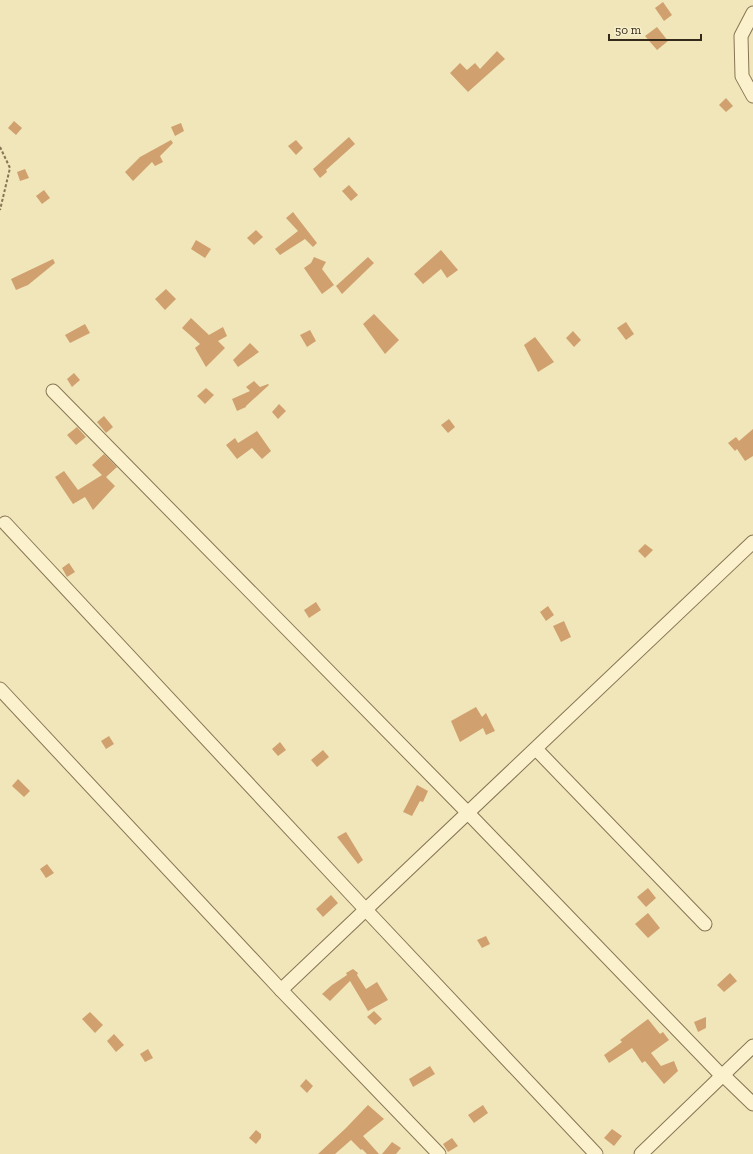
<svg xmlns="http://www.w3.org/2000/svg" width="753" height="1154" viewBox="0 0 753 1154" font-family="'Zilla Slab',serif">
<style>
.building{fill:#d0a16e}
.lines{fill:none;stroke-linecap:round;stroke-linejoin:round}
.street-casing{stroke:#877554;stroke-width:15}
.path{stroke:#877554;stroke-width:2;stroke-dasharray:3 2;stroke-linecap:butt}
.street{stroke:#fbf2cd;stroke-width:13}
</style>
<rect width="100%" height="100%" fill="#f0e6ba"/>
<g class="building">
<polygon points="663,2 672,15 664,21 655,8"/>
<polygon points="657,27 668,41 657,50 645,36"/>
<polygon points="497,51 505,59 468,92 450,73 460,63 467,70 475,63 480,69"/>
<polygon points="726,98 733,106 726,112 719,105"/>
<polygon points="14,121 22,128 16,135 8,128"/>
<polygon points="181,123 184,131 175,136 171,127"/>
<polygon points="349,137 355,144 326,170 327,172 320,178 313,169"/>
<polygon points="171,140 173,143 160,156 163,162 155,166 152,162 133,181 125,172 140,157"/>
<polygon points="296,140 303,148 296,155 288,146"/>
<polygon points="25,169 29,178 20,181 17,172"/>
<polygon points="349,185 358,195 351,201 342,191"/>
<polygon points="44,190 50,198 42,204 36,196"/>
<polygon points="293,212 317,243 313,247 305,239 280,255 275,249 298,231 286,218"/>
<polygon points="256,230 263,237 254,245 247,238"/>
<polygon points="196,240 211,249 205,258 191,249"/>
<polygon points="441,250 458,270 447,278 441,269 423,284 414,274"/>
<polygon points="314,257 326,262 322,269 334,285 322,294 304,268 311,263"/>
<polygon points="368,257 374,263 342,294 336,286"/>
<polygon points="53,259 55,263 28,285 16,290 11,279"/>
<polygon points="166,289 176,299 165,310 155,299"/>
<polygon points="374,314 399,340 385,354 363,324"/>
<polygon points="191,318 209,335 223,327 227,336 218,341 225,348 206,367 195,348 200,344 182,328"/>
<polygon points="626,322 634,334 626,340 617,328"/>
<polygon points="85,324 90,333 70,343 65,335"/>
<polygon points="310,330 316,341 307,347 300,335"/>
<polygon points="573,331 581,340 574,347 566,338"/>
<polygon points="535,337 554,362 538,372 524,345"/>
<polygon points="250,343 259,352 238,367 233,360"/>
<polygon points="74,373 80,380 72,387 67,379"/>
<polygon points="254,381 260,387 268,384 269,385 246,406 246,407 237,411 232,399 250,391 246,387"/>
<polygon points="206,388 214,395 205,404 197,396"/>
<polygon points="279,404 286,411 278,419 272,412"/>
<polygon points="104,416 113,427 106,433 97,422"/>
<polygon points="449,419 455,427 448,433 441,425"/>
<polygon points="77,427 86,437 76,445 67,435"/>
<polygon points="753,429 753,456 745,461 737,449 735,451 728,443 736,437 739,441"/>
<polygon points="257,431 271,451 262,459 252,448 237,459 226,445 235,438 238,443"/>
<polygon points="104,454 117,467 106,477 115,486 93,510 85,497 73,504 55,477 64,471 78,490 102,475 92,465"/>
<polygon points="645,544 653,550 645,558 638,551"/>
<polygon points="69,563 75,572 67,577 62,568"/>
<polygon points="316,602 321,610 309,618 304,610"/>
<polygon points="548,606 554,615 546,621 540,612"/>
<polygon points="564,621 571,637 561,642 553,626"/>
<polygon points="476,707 482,717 486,713 495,731 486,735 483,728 460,742 451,721"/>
<polygon points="109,736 114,744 106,749 101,741"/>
<polygon points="280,742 286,750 278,756 272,749"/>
<polygon points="323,750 329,757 317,767 311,760"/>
<polygon points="18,779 30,791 24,797 12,786"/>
<polygon points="417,785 428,791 423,802 420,801 412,816 403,812"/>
<polygon points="346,832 363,860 358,864 337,837"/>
<polygon points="47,864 54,873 46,878 40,869"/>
<polygon points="648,888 656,898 646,907 637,897"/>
<polygon points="331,895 338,903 323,917 316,909"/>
<polygon points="648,913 660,928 648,938 635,924"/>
<polygon points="486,936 490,944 482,948 477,940"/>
<polygon points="353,969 358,973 357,975 366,989 377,982 388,1000 368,1011 350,981 330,1001 322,994 332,985 347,975 346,973"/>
<polygon points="730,973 737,981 724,992 717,985"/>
<polygon points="374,1011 382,1019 375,1025 367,1017"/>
<polygon points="90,1012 103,1025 95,1033 82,1019"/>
<polygon points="706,1017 706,1028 698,1032 694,1022"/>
<polygon points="648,1019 660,1034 663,1032 669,1040 651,1053 661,1066 674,1061 678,1071 664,1084 645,1061 642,1063 632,1048 609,1063 604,1055 622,1042 620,1040"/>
<polygon points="114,1034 124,1045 116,1052 107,1041"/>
<polygon points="148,1049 153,1058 145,1062 140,1054"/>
<polygon points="430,1066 435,1074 413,1087 409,1079"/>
<polygon points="306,1079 313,1086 307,1093 300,1086"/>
<polygon points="368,1105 384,1119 363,1136 379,1154 367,1154 362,1149 361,1150 351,1140 335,1154 318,1154 346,1128"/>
<polygon points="483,1105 488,1113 474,1123 468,1115"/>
<polygon points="612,1129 622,1136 614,1146 604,1138"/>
<polygon points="256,1130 261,1134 261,1138 256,1144 249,1138"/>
<polygon points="452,1138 458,1146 448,1152 443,1144"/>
<polygon points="392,1142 401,1148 396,1154 382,1154"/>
</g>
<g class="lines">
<g class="street-casing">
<g id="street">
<polyline points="753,13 741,36 742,76 753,96"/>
<polyline points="53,391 468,813 722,1076"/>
<polyline points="5,523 366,910 596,1154"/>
<polyline points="0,689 281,990 439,1154"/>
<polyline points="536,749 705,924"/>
<polyline points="281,990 753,542"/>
<polyline points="723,1075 753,1104"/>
<polyline points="641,1154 753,1046"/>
</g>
</g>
<polyline class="path" points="0,147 10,168 0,210"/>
<use href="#street" class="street"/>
</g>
<path d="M609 34v6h92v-6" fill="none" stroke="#352a1a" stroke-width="2"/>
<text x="615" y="34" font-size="12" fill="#352a1a" stroke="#f7efca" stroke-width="3" paint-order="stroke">50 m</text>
</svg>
